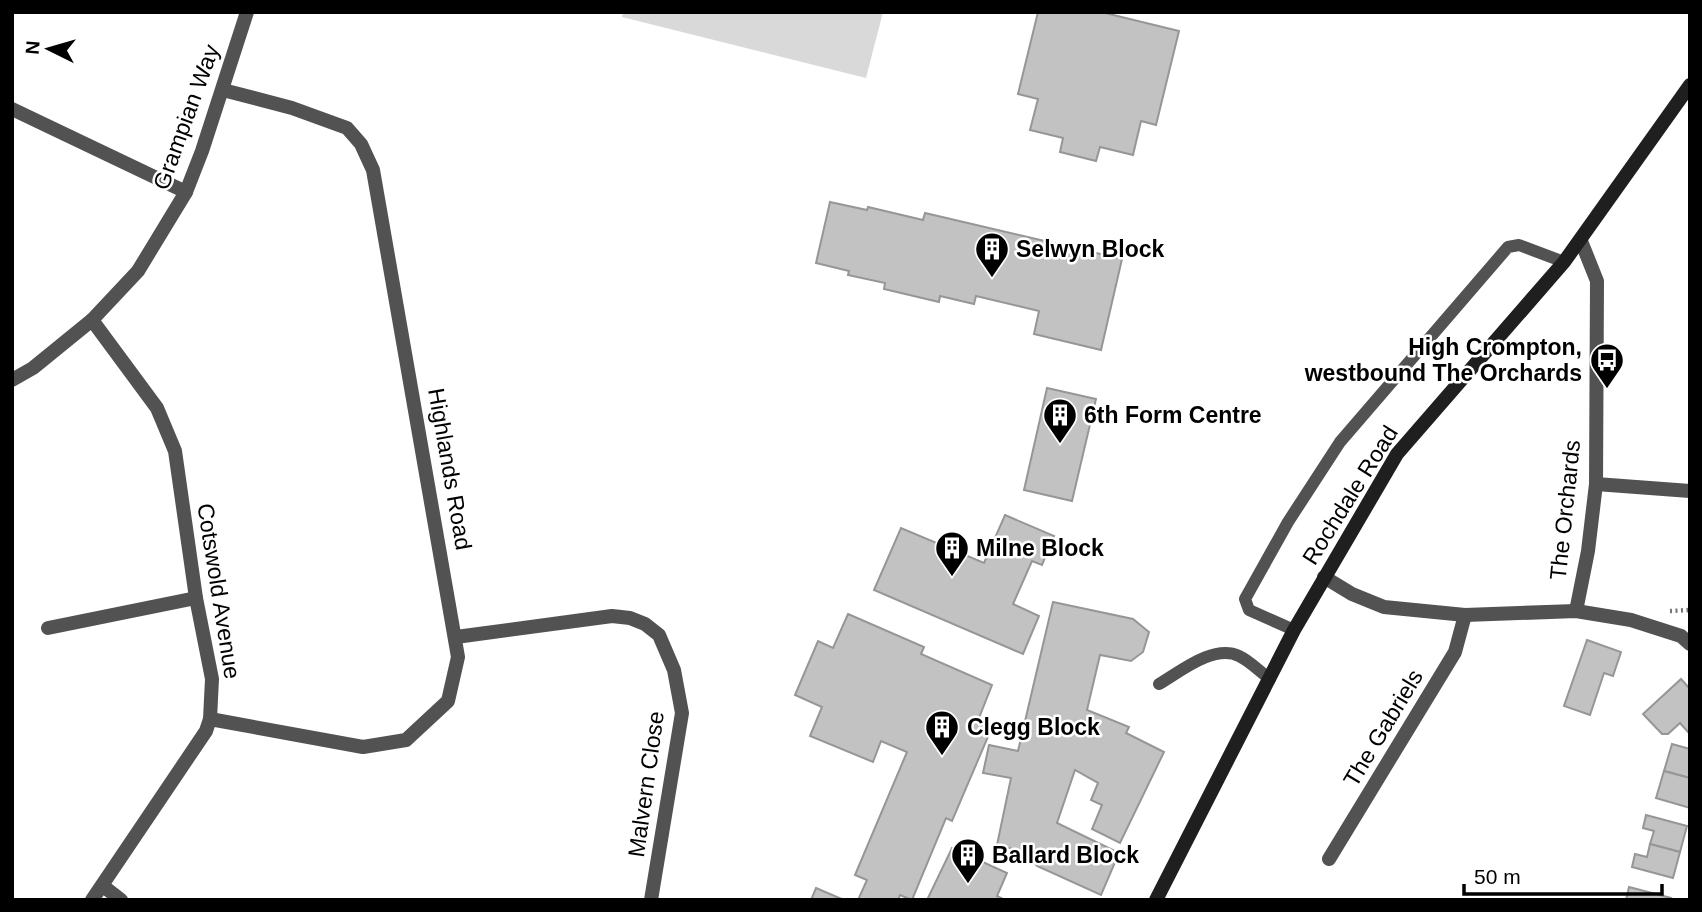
<svg xmlns="http://www.w3.org/2000/svg" width="1702" height="912" viewBox="0 0 1702 912" font-family="Arial,sans-serif">
<style>
.green{fill:#d9d9d9}
.building{fill:#c2c2c2;stroke:#969696;stroke-width:2}
.lines{fill:none;stroke-linecap:round;stroke-linejoin:round}
.path{stroke:#747474;stroke-width:4.5;stroke-dasharray:2 3.5;stroke-linecap:butt}
.lane{stroke:#525252;stroke-width:12}
.street{stroke:#525252;stroke-width:14}
.secondary{stroke:#1f1f1f;stroke-width:14}
.labels{text-anchor:middle;stroke-width:5;stroke-linejoin:round;paint-order:stroke}
.street-label{font-size:23px;fill:#000;stroke:#fff}
.poi-label{font-size:23px;font-weight:bold;fill:#000;stroke:#fff;text-anchor:start}
</style>
<rect width="100%" height="100%" fill="#fff"/>
<polygon class="green" points="623,12 883,12 866,78 622,17"/>
<g class="building">
<polygon points="1038,12 1101,12 1179,31 1156,125 1141,121 1133,155 1100,147 1096,161 1060,152 1063,138 1030,130 1038,99 1018,94"/>
<polygon points="830,202 867,210 868,207 923,220 925,213 1122,259 1101,350 1034,334 1039,311 976,296 974,304 940,296 939,302 884,289 885,283 848,275 849,271 816,263"/>
<polygon points="1047,388 1096,399 1072,501 1024,490"/>
<polygon points="1005,515 1054,536 1042,565 1032,561 1013,604 1039,616 1023,654 874,590 901,528 984,563"/>
<polygon points="1053,602 1133,619 1149,632 1143,652 1131,661 1100,655 1087,710 1129,727 1126,733 1164,752 1120,843 1092,829 1102,805 1091,800 1098,783 1075,770 1057,823 1119,853 1101,895 1037,866 1025,852 997,845 1011,778 983,773 989,745 1018,751"/>
<polygon points="848,614 924,647 921,654 992,685 979,718 993,725 952,821 946,818 912,900 900,895 898,900 858,900 867,880 855,875 907,752 881,741 873,762 810,736 822,707 795,695 818,641 833,648"/>
<polygon points="1587,640 1621,652 1613,676 1604,673 1590,715 1564,706"/>
<polygon points="1681,679 1690,689 1690,731 1688,732 1680,723 1668,734 1662,734 1643,714"/>
<polygon points="1672,744 1690,749 1690,778 1664,771"/>
<polygon points="1664,771 1690,778 1690,808 1656,798"/>
<polygon points="1646,815 1687,826 1680,852 1650,844 1654,831 1643,828"/>
<polygon points="1650,844 1680,852 1673,878 1632,867 1635,854 1647,857"/>
<polygon points="952,848 1007,873 997,896 1005,900 927,900"/>
<polygon points="1629,887 1671,898 1670,900 1626,900"/>
<polygon points="816,888 844,900 811,900"/>
</g>
<g class="lines">
<polyline class="path" points="1670,611 1690,610"/>
<g class="lane">
<polyline points="1294,630 1249,610 1245,599 1288,522 1340,442 1508,247 1519,245 1564,262"/>
<path d="M1159,684c21,-12 54,-40 80,-28 11,5 21,16 31,23"/>
</g>
<g class="street">
<polyline points="12,109 186,192"/>
<polyline points="12,380 33,368 92,320 138,271 186,192 202,151 247,12"/>
<polyline points="1596,484 1690,491"/>
<polyline points="1324,577 1352,594 1384,607 1465,615 1576,611 1631,620 1681,636 1690,644"/>
<polyline points="1576,611 1588,551 1596,484 1597,281 1581,241"/>
<polyline points="48,628 196,598"/>
<polyline points="456,637 612,616 630,618 645,624 659,635 674,670 682,713 651,900"/>
<polyline points="210,719 363,747 406,740 448,701 458,657 373,170 361,144 347,128 292,108 223,90"/>
<polyline points="1329,859 1455,652 1465,615"/>
<polyline points="103,886 121,900"/>
<polyline points="92,900 206,731 210,719 212,679 196,598 175,451 157,408 92,320"/>
</g>
<polyline class="secondary" points="1156,900 1294,630 1397,454 1564,262 1690,85"/>
</g>
<defs>
<g id="building-pin" transform="scale(1.75)"><path d="M0 17L-7.5 6A9.5 9.5 0 1 1 7.5 6Z" fill="#000" stroke="#fff"/><path d="M-4-6H4V6H1V3H-1V6H-4ZM-2.5-4.3h1.7v1.8h-1.7ZM.8-4.3h1.7v1.8H.8ZM-2.5-1h1.7V.8h-1.7ZM.8-1h1.7V.8H.8Z" fill="#fff"/></g>
<g id="bus-pin" transform="scale(1.75)"><path d="M0 17L-7.5 6A9.5 9.5 0 1 1 7.5 6Z" fill="#000" stroke="#fff"/><path d="M-5-6H5V4H4V6H2V4H-2V6H-4V4H-5ZM-3.5-4V0h7V-4ZM-3.5 1.2v1.5H-2V1.2ZM2 1.2v1.5H3.5V1.2Z" fill="#fff"/></g>
</defs>
<g fill-rule="evenodd">
<use href="#building-pin" x="992" y="249"/>
<use href="#bus-pin" x="1607" y="360"/>
<use href="#building-pin" x="1060" y="415"/>
<use href="#building-pin" x="952" y="548"/>
<use href="#building-pin" x="942" y="727"/>
<use href="#building-pin" x="968" y="855"/>
</g>
<g class="labels">
<g class="street-label">
<text transform="translate(186 117) rotate(-70)" y="8">Grampian Way</text>
<text transform="translate(450 469) rotate(80)" y="8">Highlands Road</text>
<text transform="translate(1350 495) rotate(-58)" y="8">Rochdale Road</text>
<text transform="translate(1565 510) rotate(-84)" y="8">The Orchards</text>
<text transform="translate(219 591) rotate(81)" y="8">Cotswold Avenue</text>
<text transform="translate(1383 728) rotate(-59)" y="8">The Gabriels</text>
<text transform="translate(646 784) rotate(-82)" y="8">Malvern Close</text>
</g>
<g class="poi-label">
<text x="1016" y="257">Selwyn Block</text>
<text x="1582" y="355" text-anchor="end">High Crompton,<tspan x="1582" dy="26">westbound The Orchards</tspan></text>
<text x="1084" y="423">6th Form Centre</text>
<text x="976" y="556">Milne Block</text>
<text x="967" y="735">Clegg Block</text>
<text x="992" y="863">Ballard Block</text>
</g>
</g>
<rect width="1702" height="912" fill="none" stroke="#000000" stroke-width="28"/>
<g transform="translate(49 49) rotate(275)" stroke="#ffffff" stroke-width="5" paint-order="stroke">
<path d="M0-5L12 26L0 18L-12 26Z" fill="#000000"/>
<text y="-10" font-size="19" font-weight="bold" text-anchor="middle" fill="#000000">N</text>
</g>
<path d="M1464 884v10h198v-10" fill="none" stroke="#000000" stroke-width="3.5"/>
<text x="1474" y="884" font-size="21" fill="#000000" stroke="#ffffff" stroke-width="5" paint-order="stroke">50 m</text>
</svg>
